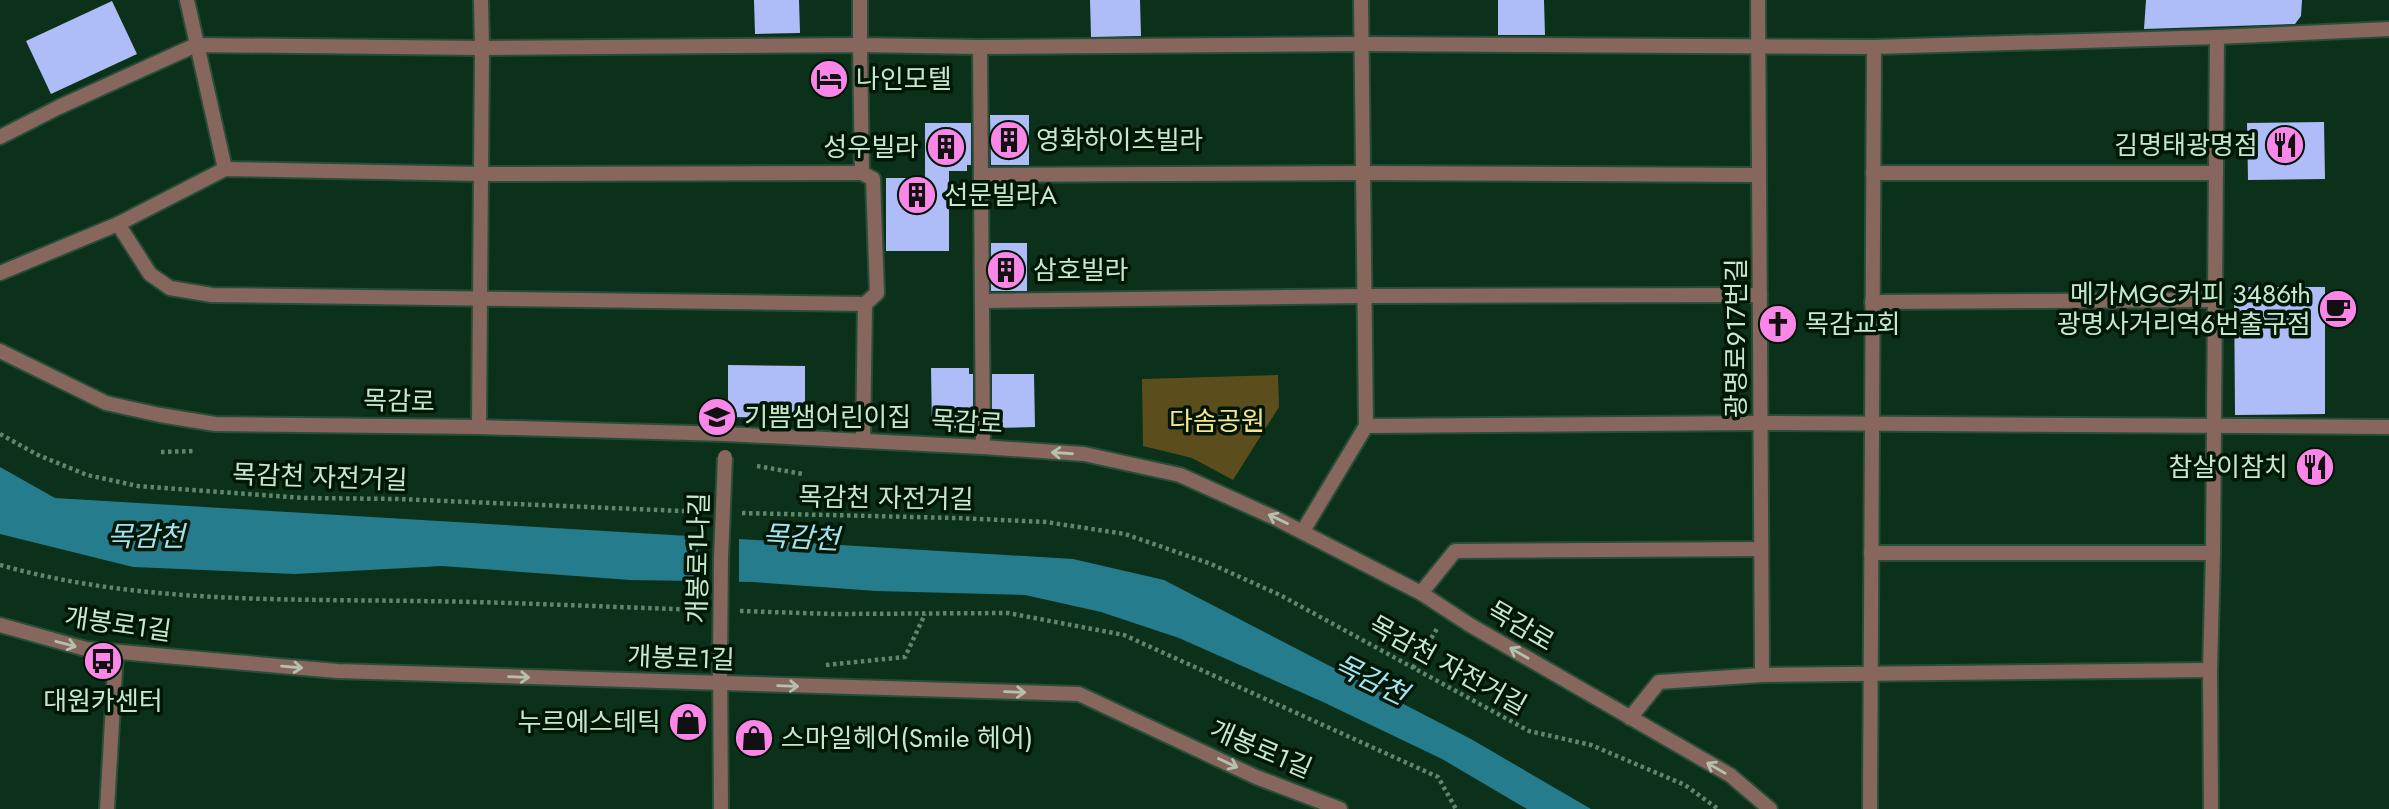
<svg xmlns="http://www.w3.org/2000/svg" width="2389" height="809" viewBox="0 0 2389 809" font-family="Jost,'Noto Sans KR',sans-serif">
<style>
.green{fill:#5c4e1c}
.water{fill:#247c8d}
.pier{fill:#0b311a}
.building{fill:#aebcf7}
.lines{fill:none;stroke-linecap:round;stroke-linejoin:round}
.minor-casing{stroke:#294e37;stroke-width:18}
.path{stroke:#61856d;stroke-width:4.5;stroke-dasharray:3.5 3.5;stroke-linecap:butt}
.minor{stroke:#87665e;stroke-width:14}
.minor-bridge-casing{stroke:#294e37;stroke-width:18;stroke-linecap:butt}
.minor-bridge{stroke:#87665e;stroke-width:14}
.oneway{stroke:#b3c1ad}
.labels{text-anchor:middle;stroke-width:7;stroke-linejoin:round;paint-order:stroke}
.poi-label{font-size:26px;fill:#c6e8cf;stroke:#001706;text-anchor:start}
.street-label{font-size:26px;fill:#c6e8cf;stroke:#001706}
.park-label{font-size:26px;fill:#fae293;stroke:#001706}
.water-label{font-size:28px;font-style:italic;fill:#a3e4f3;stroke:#001706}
</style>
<rect width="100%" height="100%" fill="#0b311a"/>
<polygon class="green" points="1278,375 1279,407 1233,480 1192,458 1143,446 1142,379"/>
<polygon class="water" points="0,467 55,498 1073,559 1164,580 1471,739 1591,809 1527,809 1442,759 1323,702 1179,638 1101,612 1025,595 876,591 752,582 630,580 442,566 295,574 133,567 0,534"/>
<polygon class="pier" points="698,533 739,535 739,585 698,584"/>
<g class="building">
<polygon points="754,0 799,0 800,33 755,34"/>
<polygon points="1090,0 1140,0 1141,36 1091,37"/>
<polygon points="1498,0 1544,0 1545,35 1498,35"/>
<polygon points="2146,0 2302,0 2301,16 2295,24 2144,29"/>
<polygon points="112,1 137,54 51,94 26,41"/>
<polygon points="990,115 1029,115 1029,165 991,165"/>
<polygon points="2324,122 2325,179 2248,180 2247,123"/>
<polygon points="925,123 971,123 971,165 967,165 967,171 949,171 949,251 886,251 886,178 925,178"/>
<rect x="991" y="243" width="36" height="48"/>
<polygon points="2234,287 2325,287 2325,414 2235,415"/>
<polygon points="728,365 805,366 805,418 728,417"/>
<polygon points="931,368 969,368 969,374 973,374 973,428 932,428"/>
<polygon points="992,374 1034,374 1035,427 992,428"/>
</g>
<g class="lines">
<g class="minor-casing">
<g id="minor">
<polyline points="187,0 225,169"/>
<polyline points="860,0 860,45 980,47"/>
<polyline points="1758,0 1762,675"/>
<polyline points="0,137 59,107 196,45 482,48 481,0"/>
<polyline points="1873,173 2216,173"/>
<polyline points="981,175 1363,173 1759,175"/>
<polyline points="118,224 150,274 170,288 212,295 865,304"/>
<polyline points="0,273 118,224 225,169 481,174 862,173"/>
<polyline points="982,301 1364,296 1760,295"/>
<polyline points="1872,302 2215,300"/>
<polyline points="0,351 106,403 160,415 215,424 479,427 725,434 983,447 1084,454 1180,475 1275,518 1421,593 1470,625 1730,775 1770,809"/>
<polyline points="1366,426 1761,423 2389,427"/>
<polyline points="479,427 482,48 860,45 862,173 873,179 877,293 865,304 863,441"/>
<polyline points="983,447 980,47 1361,44 1874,47 2217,37 2389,29"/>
<polyline points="1303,531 1366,426 1361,0"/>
<polyline points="1871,553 2213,553"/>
<polyline points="1421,593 1455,551 1761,549"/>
<polyline points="0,625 86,649 337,671 1079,694 1256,777 1340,809"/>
<polyline points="720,660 721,809"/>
<polyline points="1630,718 1659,682 1762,675 2210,670"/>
<polyline points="107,809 116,652"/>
<polyline points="1870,809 1874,47"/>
<polyline points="2211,809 2210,670 2213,553 2217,37"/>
</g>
</g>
<g class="path">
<polyline points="0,434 38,455 87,475 138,486 305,498 398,499 706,512"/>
<polyline points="161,452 196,451"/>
<polyline points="757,466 803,474"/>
<polyline points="742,513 957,518 1046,522 1125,534 1211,564 1280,595 1529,731 1591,745 1685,785 1718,809"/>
<path d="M0,565c135,38 278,34 417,36 95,1 191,6 286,9"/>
<polyline points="740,611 832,614 1008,613 1124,635 1438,777 1456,809"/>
<polyline points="826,665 905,657 925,614"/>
<polyline points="1413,668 1438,627"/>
</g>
<use href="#minor" class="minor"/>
<g class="minor-bridge-casing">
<polyline id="minor-bridge" points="720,660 721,558 725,457"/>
</g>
<use href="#minor-bridge" class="minor-bridge"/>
</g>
<defs><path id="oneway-shaft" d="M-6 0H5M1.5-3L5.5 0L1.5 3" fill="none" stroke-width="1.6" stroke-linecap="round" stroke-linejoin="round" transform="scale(1.75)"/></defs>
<g class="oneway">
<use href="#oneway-shaft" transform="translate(1062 453) rotate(-176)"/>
<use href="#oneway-shaft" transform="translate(1278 519) rotate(-154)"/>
<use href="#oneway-shaft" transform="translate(66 644) rotate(15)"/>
<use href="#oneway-shaft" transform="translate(1519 653) rotate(-150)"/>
<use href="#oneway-shaft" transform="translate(292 667) rotate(5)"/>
<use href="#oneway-shaft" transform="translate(519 677) rotate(2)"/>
<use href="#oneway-shaft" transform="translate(788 686) rotate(2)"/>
<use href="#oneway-shaft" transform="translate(1015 692) rotate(2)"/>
<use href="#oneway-shaft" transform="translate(1228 763) rotate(25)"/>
<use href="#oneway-shaft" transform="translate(1716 768) rotate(-150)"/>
</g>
<defs>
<g id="hotel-disc" transform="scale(2.0125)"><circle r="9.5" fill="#fa87e7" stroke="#001706"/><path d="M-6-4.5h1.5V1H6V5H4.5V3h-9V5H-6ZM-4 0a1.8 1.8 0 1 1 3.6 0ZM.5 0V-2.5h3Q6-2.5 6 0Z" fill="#111"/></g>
<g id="building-disc" transform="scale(2.0125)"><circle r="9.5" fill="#fa87e7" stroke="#001706"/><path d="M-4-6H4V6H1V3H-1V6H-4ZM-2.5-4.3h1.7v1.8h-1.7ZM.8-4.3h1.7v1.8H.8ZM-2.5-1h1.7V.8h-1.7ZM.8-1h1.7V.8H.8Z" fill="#111"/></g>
<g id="restaurant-disc" transform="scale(2.0125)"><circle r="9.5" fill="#fa87e7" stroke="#001706"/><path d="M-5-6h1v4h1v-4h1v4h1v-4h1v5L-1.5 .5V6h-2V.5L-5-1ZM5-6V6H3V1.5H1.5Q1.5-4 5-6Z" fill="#111"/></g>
<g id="cafe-disc" transform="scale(2.0125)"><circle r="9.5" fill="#fa87e7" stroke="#001706"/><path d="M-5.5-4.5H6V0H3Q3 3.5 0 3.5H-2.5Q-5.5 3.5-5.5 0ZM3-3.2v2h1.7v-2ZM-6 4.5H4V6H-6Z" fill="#111"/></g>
<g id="church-disc" transform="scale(2.0125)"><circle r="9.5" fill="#fa87e7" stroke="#001706"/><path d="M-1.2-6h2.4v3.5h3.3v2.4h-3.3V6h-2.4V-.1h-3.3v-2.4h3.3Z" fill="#111"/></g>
<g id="school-disc" transform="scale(2.0125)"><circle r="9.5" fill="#fa87e7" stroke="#001706"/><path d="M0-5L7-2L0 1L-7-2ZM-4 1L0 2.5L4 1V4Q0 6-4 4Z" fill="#111"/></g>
<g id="bus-disc" transform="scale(2.0125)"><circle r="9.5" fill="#fa87e7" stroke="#001706"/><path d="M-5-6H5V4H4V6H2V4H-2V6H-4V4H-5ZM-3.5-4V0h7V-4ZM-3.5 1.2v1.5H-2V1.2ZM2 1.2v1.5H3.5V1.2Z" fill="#111"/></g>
<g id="shop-disc" transform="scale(2.0125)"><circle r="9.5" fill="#fa87e7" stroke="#001706"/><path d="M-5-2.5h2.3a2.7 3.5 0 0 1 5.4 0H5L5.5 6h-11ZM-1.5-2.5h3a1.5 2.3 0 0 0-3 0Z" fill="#111"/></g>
</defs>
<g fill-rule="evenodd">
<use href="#hotel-disc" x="829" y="79"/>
<use href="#building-disc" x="1009" y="140"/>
<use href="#restaurant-disc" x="2285" y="145"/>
<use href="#building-disc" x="946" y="147"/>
<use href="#building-disc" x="917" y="195"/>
<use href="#building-disc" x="1006" y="270"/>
<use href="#cafe-disc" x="2338" y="309"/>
<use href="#church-disc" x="1778" y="324"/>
<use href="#school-disc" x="717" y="417"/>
<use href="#restaurant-disc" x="2315" y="467"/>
<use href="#bus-disc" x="103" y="661"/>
<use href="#shop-disc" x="688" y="722"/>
<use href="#shop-disc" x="754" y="738"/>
</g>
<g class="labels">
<g class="poi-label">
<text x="856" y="88">나인모텔</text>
<text x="1036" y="149">영화하이츠빌라</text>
<text x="2258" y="154" text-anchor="end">김명태광명점</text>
<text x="919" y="156" text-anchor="end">성우빌라</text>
<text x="944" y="204">선문빌라A</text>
<text x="1033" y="279">삼호빌라</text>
<text x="2311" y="303" text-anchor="end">메가MGC커피 3486th<tspan x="2311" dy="30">광명사거리역6번출구점</tspan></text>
<text x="1805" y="333">목감교회</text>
<text x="744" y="426">기쁨샘어린이집</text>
<text x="2288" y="476" text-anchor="end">참살이참치</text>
<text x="103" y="710" text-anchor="middle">대원카센터</text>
<text x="661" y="731" text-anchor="end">누르에스테틱</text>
<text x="781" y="747">스마일헤어(Smile 헤어)</text>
</g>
<g class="street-label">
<text transform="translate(1736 338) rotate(-90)" y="9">광명로917번길</text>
<text transform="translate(399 401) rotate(1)" y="9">목감로</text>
<text transform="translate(967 422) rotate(3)" y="9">목감로</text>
<text transform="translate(320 477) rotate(2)" y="9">목감천 자전거길</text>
<text transform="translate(886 498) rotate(1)" y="9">목감천 자전거길</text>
<text transform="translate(698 558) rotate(-89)" y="9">개봉로1나길</text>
<text transform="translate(118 624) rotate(8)" y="9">개봉로1길</text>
<text transform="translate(1521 626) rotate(30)" y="9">목감로</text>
<text transform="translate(681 658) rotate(2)" y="9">개봉로1길</text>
<text transform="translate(1448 665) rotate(29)" y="9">목감천 자전거길</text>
<text transform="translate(1261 749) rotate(23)" y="9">개봉로1길</text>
</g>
<g class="park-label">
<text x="1217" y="430">다솜공원</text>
</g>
<g class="water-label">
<text x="146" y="546">목감천</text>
<text transform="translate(801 537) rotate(3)" y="10">목감천</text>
<text transform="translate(1371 679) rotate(26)" y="10">목감천</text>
</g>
</g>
</svg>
